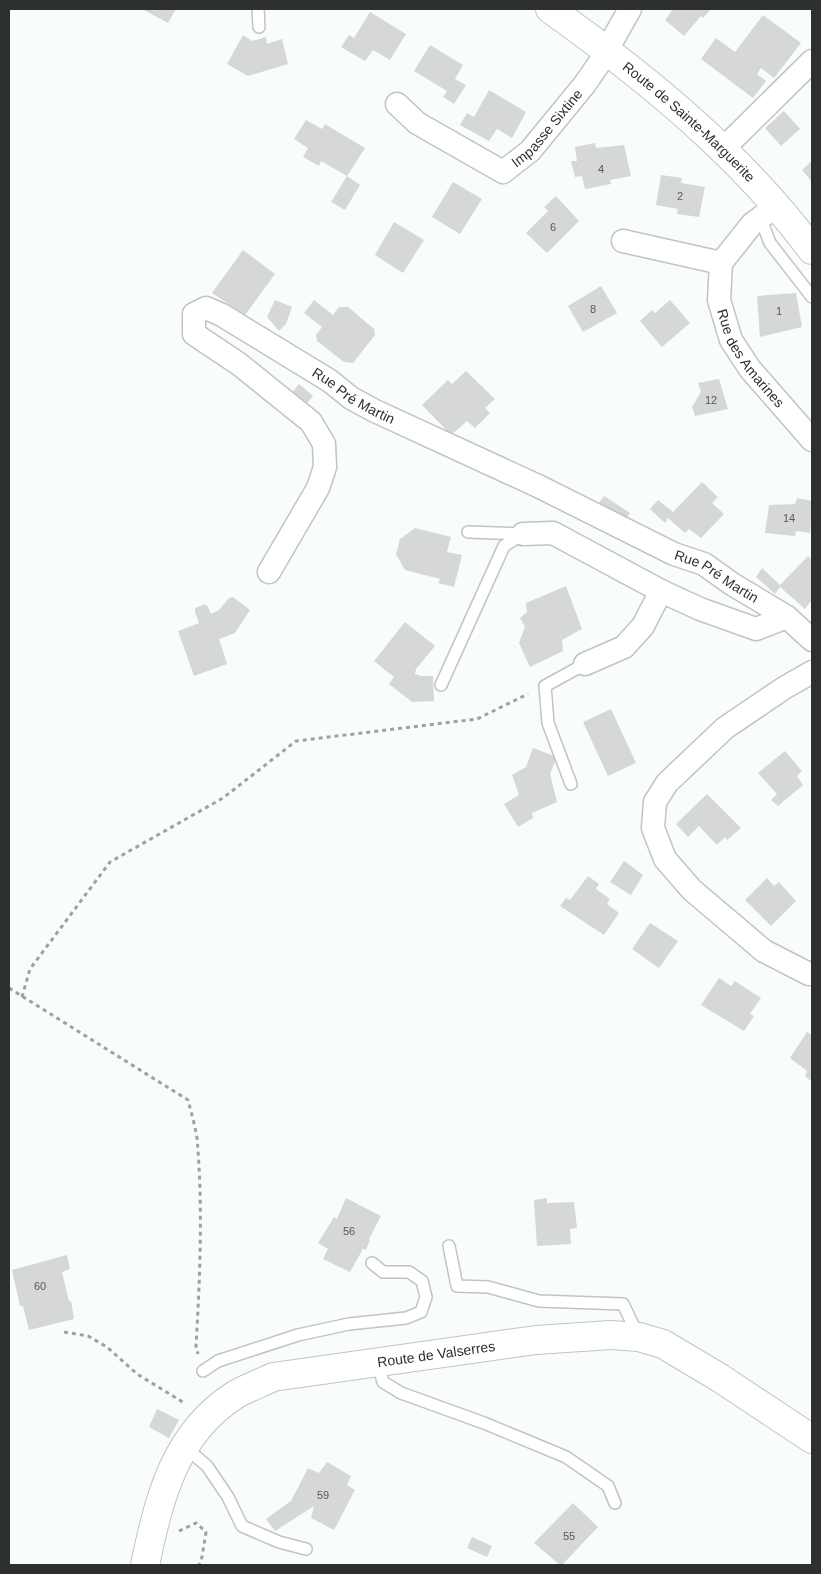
<svg xmlns="http://www.w3.org/2000/svg" width="821" height="1574" viewBox="0 0 821 1574" font-family="Arial,sans-serif">
<style>
.building{fill:#d5d8d6}
.lines{fill:none;stroke-linecap:round;stroke-linejoin:round}
.service-casing{stroke:#c1c4c2;stroke-width:14}
.minor-casing{stroke:#c1c4c2;stroke-width:25}
.tertiary-casing{stroke:#c1c4c2;stroke-width:30}
.path{stroke:#9ea1a0;stroke-width:3;stroke-dasharray:4 4;stroke-linecap:butt}
.service{stroke:#fff;stroke-width:11}
.minor{stroke:#fff;stroke-width:22}
.tertiary{stroke:#fff;stroke-width:28}
.labels{text-anchor:middle;stroke-width:4;stroke-linejoin:round;paint-order:stroke}
.number-label{font-size:11px;fill:#585959}
.street-label{font-size:14px;fill:#2e2f2f;stroke:#fff}
</style>
<rect width="100%" height="100%" fill="#f8fcfa"/>
<g class="building">
<polygon points="142,9 176,9 168,23"/>
<polygon points="673,9 711,9 703,18 701,16 684,36 665,20"/>
<polygon points="370,12 406,34 390,60 373,50 365,61 341,47 349,35 354,38"/>
<polygon points="763,15 801,43 774,78 761,68 757,74 766,81 753,98 701,59 716,38 735,52"/>
<polygon points="243,35 252,41 266,37 267,44 282,39 288,64 248,76 227,64"/>
<polygon points="430,45 463,65 455,79 466,85 454,104 443,97 447,91 414,71"/>
<polygon points="489,90 526,112 512,138 497,129 489,141 460,125 467,113 474,117"/>
<polygon points="784,111 800,129 781,146 765,128"/>
<polygon points="306,120 322,129 325,124 365,148 347,176 321,161 319,166 303,157 308,148 294,139"/>
<polygon points="595,143 596,148 624,145 631,176 610,180 611,184 585,189 582,176 575,177 571,161 577,161 575,147"/>
<polygon points="812,161 812,182 802,170"/>
<polygon points="661,175 682,178 681,183 705,187 699,217 677,214 678,209 656,205"/>
<polygon points="347,176 360,185 345,210 331,202"/>
<polygon points="453,182 482,199 460,234 432,217"/>
<polygon points="556,196 579,221 547,253 526,233 548,211 544,207"/>
<polygon points="394,222 424,240 403,273 375,255"/>
<polygon points="243,250 275,274 245,315 212,293"/>
<polygon points="601,286 617,313 583,332 568,306"/>
<polygon points="796,293 802,327 760,337 757,296"/>
<polygon points="275,300 292,307 286,324 279,331 267,317"/>
<polygon points="314,300 333,315 339,307 348,307 374,329 375,335 353,363 344,362 317,341 316,335 322,327 304,313"/>
<polygon points="670,300 690,323 662,347 640,321 652,310 655,313"/>
<polygon points="466,371 495,399 485,408 490,413 475,428 467,421 451,435 422,405 448,380 452,384"/>
<polygon points="719,379 728,409 695,416 692,407 701,392 698,383"/>
<polygon points="299,384 313,396 305,406 291,394"/>
<polygon points="702,482 718,497 712,503 724,514 701,538 689,529 685,533 668,518 665,523 650,509 658,500 673,512"/>
<polygon points="604,496 630,513 622,525 596,507"/>
<polygon points="797,498 812,501 810,533 796,531 795,536 765,533 769,505 795,504"/>
<polygon points="415,528 451,537 447,552 462,555 454,587 438,583 440,579 405,570 396,554 400,539"/>
<polygon points="808,556 812,560 812,600 805,609 780,587 775,594 756,577 762,568 780,585"/>
<polygon points="566,586 582,629 562,640 563,651 530,667 519,643 525,627 520,618 527,612 526,603"/>
<polygon points="233,597 250,610 235,633 219,639 227,664 194,676 178,631 199,623 195,612 195,608 205,604 208,607 211,614 219,610 229,598"/>
<polygon points="405,622 435,646 416,669 415,674 421,676 433,676 434,701 412,702 389,684 394,677 374,661"/>
<polygon points="611,709 636,763 608,776 583,722"/>
<polygon points="533,748 557,757 550,774 557,802 532,813 533,818 518,827 504,804 519,795 512,775 526,767"/>
<polygon points="785,751 802,771 797,776 803,785 778,806 771,800 777,794 758,773"/>
<polygon points="707,794 741,828 727,840 725,837 717,845 699,826 688,837 676,824"/>
<polygon points="624,861 643,875 631,895 610,882"/>
<polygon points="588,876 599,884 596,889 610,899 607,904 619,913 604,935 560,906 566,898 570,900"/>
<polygon points="767,878 774,886 779,882 796,901 771,926 745,900"/>
<polygon points="650,923 678,941 659,968 632,949"/>
<polygon points="719,978 731,986 735,981 761,998 750,1014 754,1016 744,1031 701,1005"/>
<polygon points="807,1032 812,1035 812,1082 805,1076 807,1071 790,1058"/>
<polygon points="346,1198 381,1216 369,1239 370,1240 366,1250 363,1249 350,1272 323,1259 328,1249 318,1243 334,1217 337,1219"/>
<polygon points="547,1198 547,1203 574,1202 577,1228 570,1229 571,1244 537,1246 534,1200"/>
<polygon points="67,1255 70,1269 62,1272 69,1301 71,1301 74,1319 29,1330 23,1306 20,1306 12,1270"/>
<polygon points="157,1409 179,1420 169,1438 149,1427"/>
<polygon points="327,1462 351,1476 347,1485 355,1490 334,1530 311,1518 314,1506 275,1531 266,1519 291,1501 308,1468 319,1473"/>
<polygon points="573,1503 598,1527 562,1565 560,1565 534,1543"/>
<polygon points="472,1537 492,1546 487,1557 467,1548"/>
</g>
<g class="lines">
<g class="service-casing">
<g id="service">
<polyline points="258,9 259,27"/>
<polyline points="760,217 770,243 812,297"/>
<polyline points="468,532 523,534"/>
<polyline points="441,685 504,546 523,534"/>
<polyline points="571,784 548,723 545,686 585,664"/>
<polyline points="449,1246 457,1286 488,1287 539,1301 623,1304 638,1335"/>
<polyline points="378,1363 383,1382 401,1393 484,1423 566,1457 608,1486 615,1503"/>
<polyline points="203,1371 218,1361 298,1335 349,1324 406,1318 421,1312 426,1297 422,1281 409,1272 383,1272 372,1263"/>
<polyline points="185,1447 207,1466 228,1497 242,1526 279,1542 306,1549"/>
</g>
</g>
<g class="minor-casing">
<g id="minor">
<path id="s1" d="M397,104l20,19 86,49 27,-21 55,-67 15,-22 30,-53"/>
<polyline points="722,150 812,61"/>
<path id="s2" d="M776,206l-24,18 -31,39 -2,37 12,40 19,29 62,71"/>
<polyline points="623,241 721,263"/>
<polyline points="523,534 553,533 661,591 700,609 756,629 787,617"/>
<path id="s3" d="M269,572l49,-84 7,-21 -1,-23 -13,-22 -72,-58 -45,-30v-20l12,-6 16,7 108,66 21,17 24,13 163,75 136,68 30,10 28,20 55,33 25,23"/>
<polyline points="585,664 624,647 643,626 661,591"/>
<polyline points="809,974 764,951 692,890 665,859 653,828 655,802 667,783 725,728 784,688 812,672"/>
</g>
</g>
<g class="tertiary-casing">
<g id="tertiary">
<path id="s4" d="M550,9c97,69 191,146 262,241"/>
<path id="s5" d="M145,1565c14,-66 29,-131 90,-170 12,-7 26,-12 38,-18l263,-37 75,-5 28,2 24,7 57,34 92,61"/>
</g>
</g>
<g class="path">
<path d="M9,988l179,112c3,12 7,25 9,38 6,68 3,139 -1,208l2,8"/>
<polyline points="22,997 30,969 110,862 223,798 296,741 477,719 528,694"/>
<polyline points="64,1332 88,1336 107,1347 137,1374 186,1404"/>
<polyline points="179,1531 196,1523 206,1532 202,1557 199,1565"/>
</g>
<use href="#service" class="service"/>
<use href="#minor" class="minor"/>
<use href="#tertiary" class="tertiary"/>
</g>
<g class="labels">
<g class="number-label">
<text x="601" y="173">4</text>
<text x="680" y="200">2</text>
<text x="553" y="231">6</text>
<text x="593" y="313">8</text>
<text x="779" y="315">1</text>
<text x="711" y="404">12</text>
<text x="789" y="522">14</text>
<text x="349" y="1235">56</text>
<text x="40" y="1290">60</text>
<text x="323" y="1499">59</text>
<text x="569" y="1540">55</text>
</g>
<g class="street-label">
<text dy="5" stroke="none"><textPath href="#s4" startOffset="179">Route de Sainte-Marguerite</textPath></text>
<text dy="5" stroke="none"><textPath href="#s1" startOffset="189">Impasse Sixtine</textPath></text>
<text dy="5" stroke="none"><textPath href="#s2" startOffset="184">Rue des Amarines</textPath></text>
<text dy="5" stroke="none"><textPath href="#s3" startOffset="520">Rue Pré Martin</textPath></text>
<text dy="5" stroke="none"><textPath href="#s3" startOffset="926">Rue Pré Martin</textPath></text>
<text dy="5" stroke="none"><textPath href="#s5" startOffset="405">Route de Valserres</textPath></text>
</g>
</g>
<rect width="821" height="1574" fill="none" stroke="#2e2f2f" stroke-width="20"/>
</svg>
